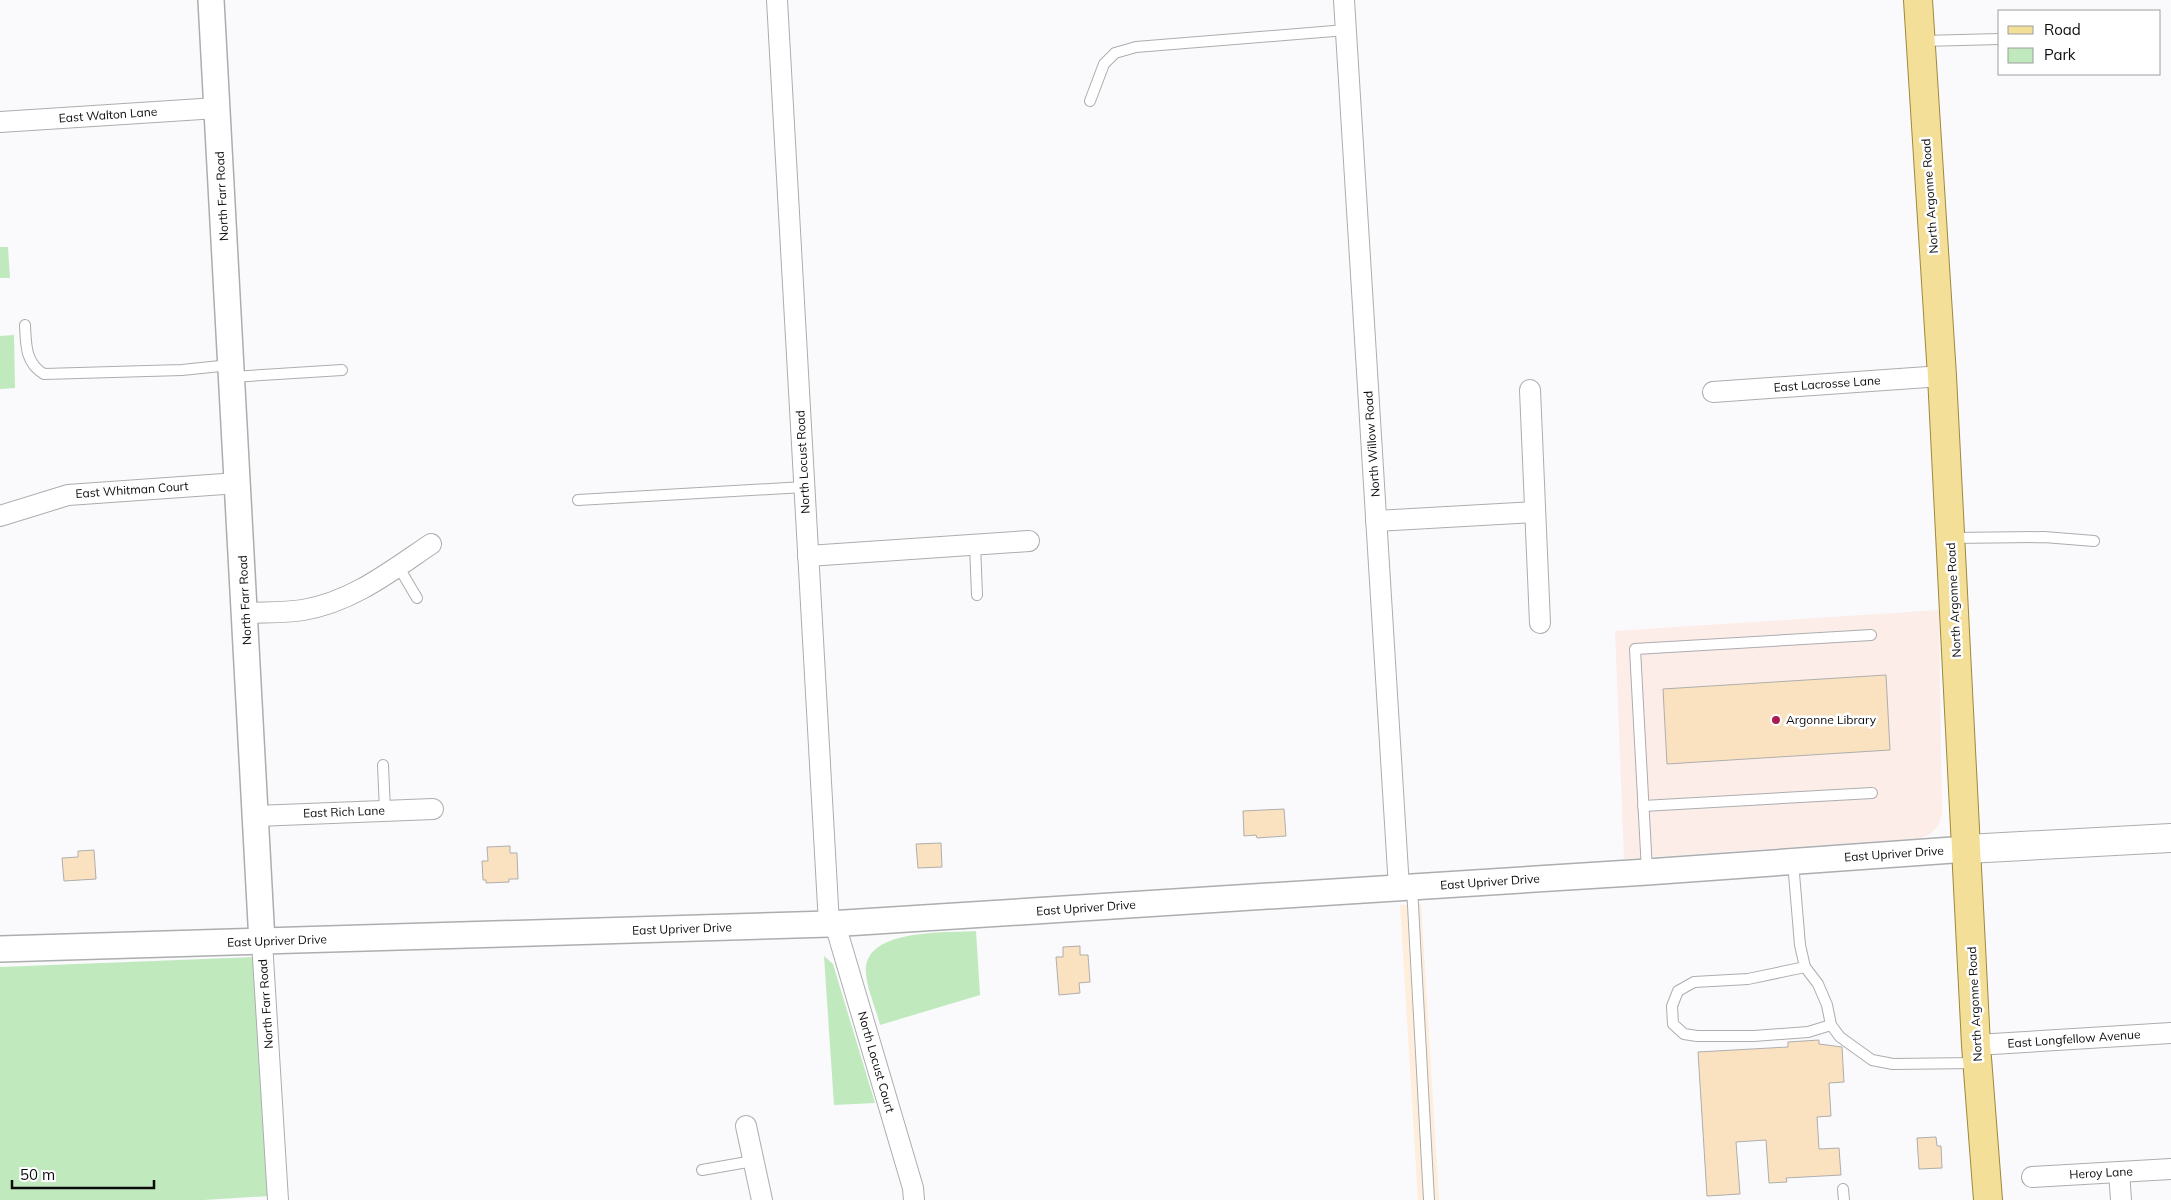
<svg xmlns="http://www.w3.org/2000/svg" width="2171" height="1200" viewBox="0 0 2171 1200" font-family="Mulish,sans-serif">
<style>
.commercial{fill:#fcede8}
.industrial{fill:#feeedb}
.green{fill:#c0e9be}
.building{fill:#fae2c1;stroke:#afaeac}
.lines{fill:none;stroke-linecap:round;stroke-linejoin:round}
.service-casing{stroke:#acadaf;stroke-width:12}
.minor-casing{stroke:#acadaf;stroke-width:22}
.tertiary-casing{stroke:#acadaf;stroke-width:28}
.secondary-casing{stroke:#acadaf;stroke-width:30}
.primary-casing{stroke:#9e883b;stroke-width:30}
.service{stroke:#fff;stroke-width:10}
.minor{stroke:#fff;stroke-width:20}
.tertiary{stroke:#fff;stroke-width:25}
.secondary{stroke:#fff;stroke-width:28}
.primary{stroke:#f4df98;stroke-width:28}
.poi-dot{fill:#ab1b53;stroke:#fff;stroke-width:2}
.labels{text-anchor:middle;stroke-width:5;stroke-linejoin:round;paint-order:stroke}
.street-label{font-size:12px;fill:#0c0c0d;stroke:#fff}
.poi-label{font-size:12px;fill:#0c0c0d;stroke:#fff;text-anchor:start}
</style>
<rect width="100%" height="100%" fill="#fafafd"/>
<polygon class="commercial" points="1939,610 1942,814 1938,826 1931,833 1922,838 1624,859 1615,631"/>
<polygon class="industrial" points="1421,904 1439,1200 1418,1200 1400,905"/>
<g class="green">
<polygon points="0,247 8,247 10,278 0,278"/>
<polygon points="14,335 15,388 0,389 0,336"/>
<path d="M976,931l4,64 -100,30c-4,-17 -13,-35 -14,-52 -4,-45 81,-40 110,-42z"/>
<polygon points="824,956 833,964 875,1103 834,1105"/>
<polygon points="255,957 269,1196 204,1200 0,1200 0,967"/>
</g>
<g class="building">
<polygon points="1886,675 1890,750 1667,764 1663,689"/>
<polygon points="1284,809 1286,836 1257,838 1256,835 1244,836 1243,811"/>
<polygon points="941,843 942,867 918,868 916,844"/>
<polygon points="510,846 510,853 517,853 518,879 509,879 509,882 486,883 486,880 483,880 482,861 488,861 487,847"/>
<polygon points="94,850 96,879 64,881 62,858 78,857 78,851"/>
<polygon points="1080,946 1080,955 1088,955 1090,982 1079,983 1080,993 1059,995 1056,957 1063,957 1063,947"/>
<polygon points="1819,1040 1819,1044 1842,1047 1844,1082 1829,1083 1831,1116 1817,1117 1819,1149 1839,1148 1841,1175 1786,1178 1787,1182 1769,1183 1766,1140 1736,1142 1740,1194 1707,1196 1698,1052 1788,1047 1788,1042"/>
<polygon points="1936,1137 1937,1146 1941,1146 1942,1168 1919,1169 1917,1138"/>
</g>
<g class="lines">
<g class="service-casing">
<g id="service">
<polyline points="1922,41 2000,39"/>
<polyline points="1090,101 1104,64 1115,53 1136,47 1346,30"/>
<path d="M25,325c1,19 0,38 19,49l138,-4 48,-5"/>
<polyline points="232,377 342,370"/>
<polyline points="578,500 804,487"/>
<polyline points="1951,538 2044,537 2094,541"/>
<polyline points="975,545 977,595"/>
<polyline points="398,566 417,598"/>
<polyline points="383,765 385,811"/>
<polyline points="1643,806 1872,793"/>
<polyline points="1793,862 1800,945 1805,967 1818,984 1827,1005 1831,1025 1840,1037 1872,1060 1893,1064 1975,1063"/>
<polyline points="1647,871 1635,649 1871,635"/>
<polyline points="1412,887 1429,1200"/>
<polyline points="1805,967 1748,979 1694,982 1678,991 1672,1006 1673,1024 1684,1034 1697,1036 1754,1036 1808,1032 1831,1025"/>
<polyline points="702,1170 753,1161"/>
<polyline points="1843,1189 1844,1200"/>
</g>
</g>
<g class="minor-casing">
<g id="minor">
<polyline points="777,0 829,924"/>
<polyline points="1344,0 1399,888"/>
<polyline points="0,122 217,108"/>
<polyline points="1530,390 1540,623"/>
<polyline points="1713,392 1942,376"/>
<polyline points="0,516 68,495 238,483"/>
<polyline points="1376,521 1535,512"/>
<polyline points="808,556 1029,541"/>
<path d="M246,613c18,-1 38,0 57,-3 49,-8 88,-39 128,-66"/>
<polyline points="256,816 433,809"/>
<polyline points="835,924 913,1188 914,1200"/>
<polyline points="262,942 278,1200"/>
<polyline points="1976,1045 2171,1033"/>
<polyline points="746,1126 762,1200"/>
<polyline points="2119,1172 2121,1200"/>
<polyline points="2032,1177 2171,1169"/>
</g>
</g>
<g class="tertiary-casing">
<g id="tertiary">
<polyline points="211,0 262,942"/>
<polyline points="0,949 829,924 1647,872 1967,849"/>
</g>
</g>
<g class="secondary-casing">
<polyline id="secondary" points="1967,849 2171,838"/>
</g>
<g class="primary-casing">
<polyline id="primary" points="1918,0 1942,376 1976,1045 1988,1200"/>
</g>
<use href="#service" class="service"/>
<use href="#minor" class="minor"/>
<use href="#tertiary" class="tertiary"/>
<use href="#secondary" class="secondary"/>
<use href="#primary" class="primary"/>
</g>
<circle class="poi-dot" cx="1776" cy="720" r="5"/>
<g class="labels">
<g class="street-label">
<text transform="translate(108 115) rotate(-4)" y="4">East Walton Lane</text>
<text transform="translate(222 196) rotate(-93)" y="4">North Farr Road</text>
<text transform="translate(1930 196) rotate(-94)" y="4">North Argonne Road</text>
<text transform="translate(1827 384) rotate(-4)" y="4">East Lacrosse Lane</text>
<text transform="translate(1372 444) rotate(-94)" y="4">North Willow Road</text>
<text transform="translate(803 462) rotate(-93)" y="4">North Locust Road</text>
<text transform="translate(132 490) rotate(-4)" y="4">East Whitman Court</text>
<text transform="translate(245 600) rotate(-93)" y="4">North Farr Road</text>
<text transform="translate(1954 600) rotate(-93)" y="4">North Argonne Road</text>
<text transform="translate(344 812) rotate(-2)" y="4">East Rich Lane</text>
<text transform="translate(1894 854) rotate(-4)" y="4">East Upriver Drive</text>
<text transform="translate(1490 882) rotate(-4)" y="4">East Upriver Drive</text>
<text transform="translate(1086 908) rotate(-4)" y="4">East Upriver Drive</text>
<text transform="translate(682 929) rotate(-2)" y="4">East Upriver Drive</text>
<text transform="translate(277 941) rotate(-2)" y="4">East Upriver Drive</text>
<text transform="translate(266 1004) rotate(-94)" y="4">North Farr Road</text>
<text transform="translate(1975 1004) rotate(-93)" y="4">North Argonne Road</text>
<text transform="translate(2074 1039) rotate(-4)" y="4">East Longfellow Avenue</text>
<text transform="translate(876 1062) rotate(74)" y="4">North Locust Court</text>
<text transform="translate(2101 1173) rotate(-3)" y="4">Heroy Lane</text>
</g>
<g class="poi-label">
<text x="1786" y="724">Argonne Library</text>
</g>
</g>
<rect x="1998" y="10" width="162" height="65" fill="#ffffff" stroke="#9e9e9e"/>
<rect x="2008" y="26" width="25" height="8" fill="#f4df98" stroke="#9e9e9e"/>
<text x="2044" y="35" font-size="15" fill="#0c0c0d">Road</text>
<rect x="2008" y="48" width="25" height="15" fill="#c0e9be" stroke="#9e9e9e"/>
<text x="2044" y="60" font-size="15" fill="#0c0c0d">Park</text>
<path d="M12 1180v8h142v-8" fill="none" stroke="#0c0c0d" stroke-width="2.5"/>
<text x="20" y="1180" font-size="15" fill="#0c0c0d" stroke="#ffffff" stroke-width="4" paint-order="stroke">50 m</text>
</svg>
